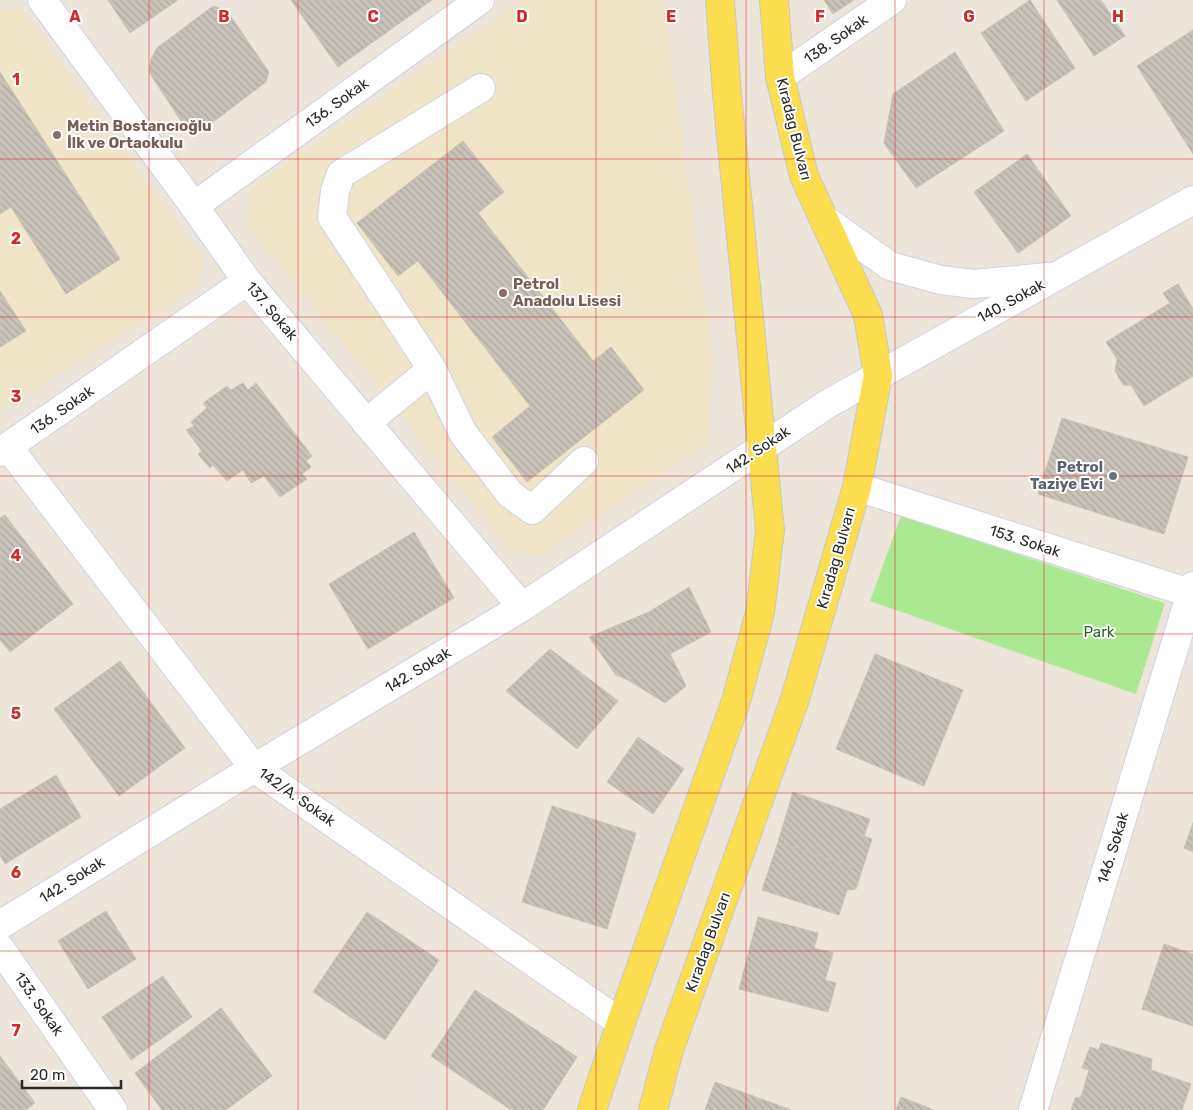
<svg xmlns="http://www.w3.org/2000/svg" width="1193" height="1110" viewBox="0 0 1193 1110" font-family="Rubik,sans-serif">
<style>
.education{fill:#f0e5c7}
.park{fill:#aae891}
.building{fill:url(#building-back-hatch);stroke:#c8c2b3}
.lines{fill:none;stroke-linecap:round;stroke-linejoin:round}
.minor-casing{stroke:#ced1e3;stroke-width:30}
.major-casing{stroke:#c7c7c7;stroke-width:30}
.minor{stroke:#fff;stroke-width:28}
.major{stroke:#fbdd4f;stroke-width:28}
.grid{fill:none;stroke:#d62828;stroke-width:1;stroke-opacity:0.55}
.education-dot{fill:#8d6e63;stroke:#fff;stroke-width:2}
.worship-dot{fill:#6b7280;stroke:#fff;stroke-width:2}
.labels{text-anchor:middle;stroke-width:4;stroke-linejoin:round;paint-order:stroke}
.street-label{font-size:15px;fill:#292929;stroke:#fff}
.education-label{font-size:15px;font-weight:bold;fill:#785e54;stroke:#fff;text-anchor:start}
.worship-label{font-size:15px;font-weight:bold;fill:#5b616d;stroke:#fff;text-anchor:end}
.park-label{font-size:15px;fill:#216b14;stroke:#fff}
.grid-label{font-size:16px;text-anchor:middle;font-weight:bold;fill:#d62828;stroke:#fff;stroke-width:4;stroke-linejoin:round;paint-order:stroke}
</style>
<defs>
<pattern id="building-back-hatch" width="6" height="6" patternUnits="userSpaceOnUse" patternTransform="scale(1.25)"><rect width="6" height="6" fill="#c8c2b9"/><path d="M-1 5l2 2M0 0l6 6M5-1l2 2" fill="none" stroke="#aca79f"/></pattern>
</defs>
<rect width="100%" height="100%" fill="#ede5d9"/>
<g class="education">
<polygon points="522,0 663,0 713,362 707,444 541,556 510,550 247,225 251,188"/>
<polygon points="0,10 22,10 204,260 198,286 0,411"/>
</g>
<polygon class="park" points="901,516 1165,603 1136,694 870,601"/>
<g class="building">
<polygon points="108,0 178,0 130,33"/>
<polygon points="291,0 432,0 338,67"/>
<polygon points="824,0 854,0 833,14"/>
<polygon points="1030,0 1075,68 1026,101 981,33"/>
<polygon points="1057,0 1101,0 1125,36 1094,56"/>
<polygon points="213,6 227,11 269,72 266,82 205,128 194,130 183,124 149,72 151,59 157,48"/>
<polygon points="1193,30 1193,154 1137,66"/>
<polygon points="955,52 1004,131 916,188 884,143 893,94"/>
<polygon points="0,72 120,259 66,294 11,207 0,214"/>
<polygon points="463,141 504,192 478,213 593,361 611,347 644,390 527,482 492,437 530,406 418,261 398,276 357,223"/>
<polygon points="1027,154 1071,216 1018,253 974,192"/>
<polygon points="1178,284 1193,309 1193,376 1144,406 1131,385 1123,385 1115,371 1117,359 1106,342 1170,303 1163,293"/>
<polygon points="0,291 26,331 0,347"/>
<polygon points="243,383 248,390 256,383 312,456 306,461 311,467 302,474 307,479 280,497 264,476 251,483 243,470 227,481 213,465 210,468 198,454 202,451 186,430 194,426 191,422 207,408 203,403 227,386 231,390"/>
<polygon points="1062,418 1188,457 1164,534 1038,494"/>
<polygon points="5,515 73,604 10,652 0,640 0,518"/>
<polygon points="414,532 454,598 368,649 329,584"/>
<polygon points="689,587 711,632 670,654 649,612"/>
<polygon points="649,612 686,686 665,703 628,680 616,675 589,637"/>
<polygon points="550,649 618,701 577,749 506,691"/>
<polygon points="875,654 963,690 924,786 836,749"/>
<polygon points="120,661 185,748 119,796 54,709"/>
<polygon points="638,737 684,769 653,814 607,782"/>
<polygon points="56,775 81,817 5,864 0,855 0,809"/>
<polygon points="793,792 870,819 864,836 872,839 862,870 778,842"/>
<polygon points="552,806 636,833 607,929 522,902"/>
<polygon points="1193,823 1193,852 1184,848"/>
<polygon points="778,842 862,870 856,889 847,890 839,915 762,890"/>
<polygon points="106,911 136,959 88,989 58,941"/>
<polygon points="367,912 439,960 385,1040 313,992"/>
<polygon points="758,917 818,933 814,948 833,953 825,980 836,983 828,1012 739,989"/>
<polygon points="1164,944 1193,954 1193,1026 1142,1009"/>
<polygon points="163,976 192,1017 131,1060 102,1017"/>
<polygon points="475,990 577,1057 543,1110 511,1110 431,1056"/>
<polygon points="221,1008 272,1076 226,1110 162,1110 135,1073"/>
<polygon points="1101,1043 1152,1059 1151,1070 1191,1084 1182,1110 1071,1110 1075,1098 1081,1097 1089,1070 1082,1068 1090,1047 1099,1050"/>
<polygon points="0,1056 35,1103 26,1110 0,1110"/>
<polygon points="715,1082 791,1110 705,1110"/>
<polygon points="901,1097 934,1110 896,1110"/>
</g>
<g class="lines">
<g class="minor-casing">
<g id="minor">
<polyline points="42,0 194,206 247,281 522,607"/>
<polyline points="780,77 892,0"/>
<polyline points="481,88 341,174 335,191 332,217 432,369 463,433 510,494 532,510 584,461"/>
<polyline points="194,206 480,0"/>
<polyline points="824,219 890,266 941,280 974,284 1047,277"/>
<polyline points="366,423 432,369"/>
<polyline points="8,447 254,768 621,1023"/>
<polyline points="0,452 247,281"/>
<polyline points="857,487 1193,594"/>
<polyline points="0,925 254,768 522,607 829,403 1193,200"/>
<polyline points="0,948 113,1110"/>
<polyline points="1033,1110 1193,586"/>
</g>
</g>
<g class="major-casing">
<g id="major">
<polyline points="592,1110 621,1023 736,701 760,613 770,530 727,94 720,0"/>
<polyline points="653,1110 669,1050 795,699 857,487 878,375 868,315 804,176 780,77 774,0"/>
</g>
</g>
<use href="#minor" class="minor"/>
<use href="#major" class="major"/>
</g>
<path class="grid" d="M149,0v1110M298,0v1110M447,0v1110M596,0v1110M746,0v1110M895,0v1110M1044,0v1110M0,159h1193M0,317h1193M0,476h1193M0,634h1193M0,793h1193M0,951h1193"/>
<g class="education-dot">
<circle cx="57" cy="135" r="5"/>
<circle cx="503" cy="293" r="5"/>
</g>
<circle class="worship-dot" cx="1113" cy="476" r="5"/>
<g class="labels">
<g class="street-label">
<text transform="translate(836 39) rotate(-35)" y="5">138. Sokak</text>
<text transform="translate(337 103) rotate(-36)" y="5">136. Sokak</text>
<text transform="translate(794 129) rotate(76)" y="5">Kıradag Bulvarı</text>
<text transform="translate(1011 301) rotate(-29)" y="5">140. Sokak</text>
<text transform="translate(272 311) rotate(50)" y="5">137. Sokak</text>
<text transform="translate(62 410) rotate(-35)" y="5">136. Sokak</text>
<text transform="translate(758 450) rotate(-34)" y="5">142. Sokak</text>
<text transform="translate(1025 541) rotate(18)" y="5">153. Sokak</text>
<text transform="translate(836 558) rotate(-74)" y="5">Kıradag Bulvarı</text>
<text transform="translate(418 670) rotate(-31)" y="5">142. Sokak</text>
<text transform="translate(297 797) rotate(35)" y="5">142/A. Sokak</text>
<text transform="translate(1113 848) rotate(-73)" y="5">146. Sokak</text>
<text transform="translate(72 880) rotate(-32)" y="5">142. Sokak</text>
<text transform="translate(708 942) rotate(-70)" y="5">Kıradag Bulvarı</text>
<text transform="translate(39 1004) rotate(55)" y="5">133. Sokak</text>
</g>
<g class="education-label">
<text x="67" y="131">Metin Bostancıoğlu<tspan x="67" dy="17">İlk ve Ortaokulu</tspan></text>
<text x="513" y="289">Petrol<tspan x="513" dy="17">Anadolu Lisesi</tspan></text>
</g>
<g class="worship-label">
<text x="1103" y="472">Petrol<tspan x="1103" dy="17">Taziye Evi</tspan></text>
</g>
<g class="park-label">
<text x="1099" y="637">Park</text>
</g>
</g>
<g class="grid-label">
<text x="75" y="22">A</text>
<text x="224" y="22">B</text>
<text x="373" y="22">C</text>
<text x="522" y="22">D</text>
<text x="671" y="22">E</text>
<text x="820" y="22">F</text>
<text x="969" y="22">G</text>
<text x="1118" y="22">H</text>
<text x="16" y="85">1</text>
<text x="16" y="244">2</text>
<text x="16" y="402">3</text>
<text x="16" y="561">4</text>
<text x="16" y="719">5</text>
<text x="16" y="878">6</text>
<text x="16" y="1036">7</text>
</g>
<path d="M22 1080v8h99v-8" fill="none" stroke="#292929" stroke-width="2.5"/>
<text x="30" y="1080" font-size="15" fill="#292929" stroke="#ffffff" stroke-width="4" paint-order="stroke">20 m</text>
</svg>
